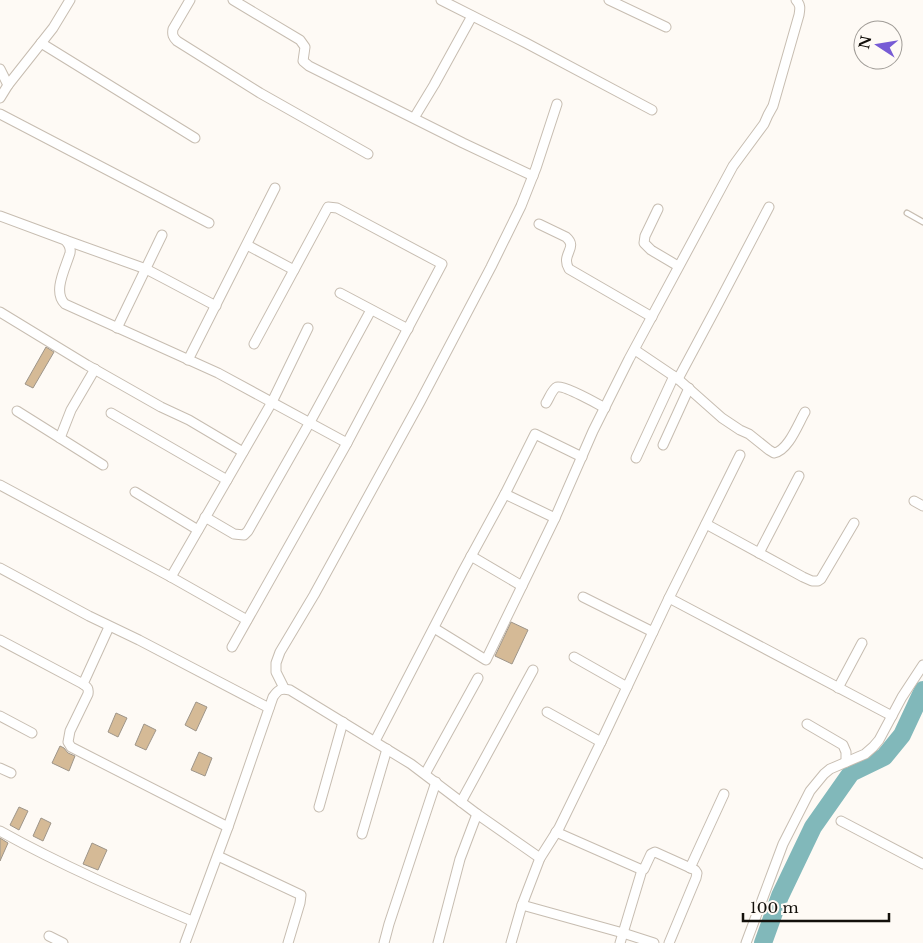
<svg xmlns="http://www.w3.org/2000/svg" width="923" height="943" viewBox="0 0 923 943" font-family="'Libre Baskerville',serif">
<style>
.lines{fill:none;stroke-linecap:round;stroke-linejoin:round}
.river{stroke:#81b8ba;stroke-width:18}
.building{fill:#d5ba96;stroke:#9e9589}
.lane-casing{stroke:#c7bdb1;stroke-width:7}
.street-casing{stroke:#c7bdb1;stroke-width:11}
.lane{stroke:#fff;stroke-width:4.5}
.street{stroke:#fff;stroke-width:9}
</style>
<rect width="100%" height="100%" fill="#fefaf5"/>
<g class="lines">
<polyline class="river" points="763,943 780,896 813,827 851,773 884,757 902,735 923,690"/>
</g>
<g class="building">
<polygon points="46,347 54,352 33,388 25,384"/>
<polygon points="511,622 528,630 512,664 495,656"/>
<polygon points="196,702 207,707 196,731 185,725"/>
<polygon points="116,713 127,718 118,737 108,732"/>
<polygon points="144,724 156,730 146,750 135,745"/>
<polygon points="60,746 64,748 68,753 75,756 69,771 52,763"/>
<polygon points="199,752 212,758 205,776 191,770"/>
<polygon points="19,807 28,811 19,830 10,825"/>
<polygon points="41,818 51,823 43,841 33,836"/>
<polygon points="0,838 8,843 0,861"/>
<polygon points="92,843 107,850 98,870 83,864"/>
</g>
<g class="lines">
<g class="lane-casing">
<polyline id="lane" points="907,213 923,222"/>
</g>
<g class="street-casing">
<g id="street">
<path d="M190,0l-17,29c-1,6 0,8 4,12l83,52 108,61"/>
<polyline points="233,0 300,40 305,47 303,61 309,66 463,143 533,176"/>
<polyline points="441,0 526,43 652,110"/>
<polyline points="609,0 666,27"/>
<polyline points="41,43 195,138"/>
<polyline points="0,69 8,85"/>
<polyline points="0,98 8,85 53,28 70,0"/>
<polyline points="0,114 209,223"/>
<polyline points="414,118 434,85 472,16"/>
<polyline points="658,209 645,236 644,243 651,250 678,266"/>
<path d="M0,216l65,24c4,4 6,8 5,13 -4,14 -18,39 -5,51l153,69 129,70"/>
<path d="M539,224l27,13c13,11 -6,17 3,32l83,48"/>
<polyline points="65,240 146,269 167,280 216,306"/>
<polyline points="247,245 294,270"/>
<polyline points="340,293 408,329"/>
<polyline points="0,312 87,365 161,407 189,420 243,452"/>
<polyline points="117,328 162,235"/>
<path d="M635,350l43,29 44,39 18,12 9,4 20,16 5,3c14,-2 24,-29 31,-41"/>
<polyline points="188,360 275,188"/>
<polyline points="678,379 716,308 769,207"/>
<path d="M546,403c3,-4 6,-14 11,-16 7,-2 41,17 48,21"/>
<polyline points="17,411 103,465"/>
<polyline points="111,413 227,480"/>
<polyline points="60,438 71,410 95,369"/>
<polyline points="663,445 689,388"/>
<polyline points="636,458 674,376"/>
<polyline points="0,485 171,577 247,620"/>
<polyline points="135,492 198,530"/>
<polyline points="505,494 555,518"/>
<polyline points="914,501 923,506"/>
<polyline points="205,517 234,534 244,535 248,531 310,422 371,310"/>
<polyline points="706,524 803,577 812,581 818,581 821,579 854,523"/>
<polyline points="759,553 799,476"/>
<polyline points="471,556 522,586"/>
<polyline points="0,568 89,616 139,640 269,708"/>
<polyline points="171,577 272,402 308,328"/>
<polyline points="583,597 653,632"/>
<polyline points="669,598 892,716"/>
<path d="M109,627l-26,57c4,3 6,4 5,10l-18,37 -2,11 3,5 157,80"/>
<path d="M434,628l52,32 69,-142 38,-87 36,-72 104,-193 31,-42 4,-9 5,-9 26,-91c1,-6 2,-10 -3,-15"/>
<polyline points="0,640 83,684"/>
<polyline points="232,647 347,443 442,264 337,208 328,207 254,344"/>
<polyline points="574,657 627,687"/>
<polyline points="284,688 276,672 276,663 280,652 314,595 420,402 491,267 521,206 536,168 557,104"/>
<polyline points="838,688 862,643"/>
<polyline points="547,712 601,742"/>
<polyline points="0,716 32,733"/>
<polyline points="807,724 843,745 846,752 846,762"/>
<polyline points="375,741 463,571 505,494 535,434 582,457"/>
<polyline points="0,768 11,773"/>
<polyline points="425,774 478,678"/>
<polyline points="461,802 533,670"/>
<polyline points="319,807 343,722"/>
<polyline points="841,821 923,864"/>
<path d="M0,831c61,34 128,63 192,90"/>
<polyline points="556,832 640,869 644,869 651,854 655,852 695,870 697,873 696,878 669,943"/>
<polyline points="362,834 387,749"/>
<polyline points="218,856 301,895 300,903 288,943"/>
<polyline points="690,868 724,794"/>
<polyline points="522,905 623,933 654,943"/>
<polyline points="49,936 63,943"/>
<path d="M185,943l43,-116 45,-130c5,-7 7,-9 17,-7l121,74 66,50 63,44"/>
<polyline points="384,943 389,924 436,782"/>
<polyline points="438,943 460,859 477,814"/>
<polyline points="511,943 522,905 540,858 559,828 601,742 669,598 740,455"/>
<polyline points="620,943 642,870"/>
<polyline points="746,943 783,844 810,791 824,774 830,769 865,754 873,747 879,740 902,697 923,665"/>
</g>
</g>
<use href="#lane" class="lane"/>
<use href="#street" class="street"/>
</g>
<g transform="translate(878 45) rotate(282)"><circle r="24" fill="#fefaf5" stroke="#a09c97"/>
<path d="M0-4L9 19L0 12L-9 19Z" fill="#775bd5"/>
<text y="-8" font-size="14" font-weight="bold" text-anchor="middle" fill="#13100b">N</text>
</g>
<path d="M743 913v8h146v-8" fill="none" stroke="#13100b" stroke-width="2.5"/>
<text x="750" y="913" font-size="15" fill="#13100b" stroke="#fefaf5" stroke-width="4" paint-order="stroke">100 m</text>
</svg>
